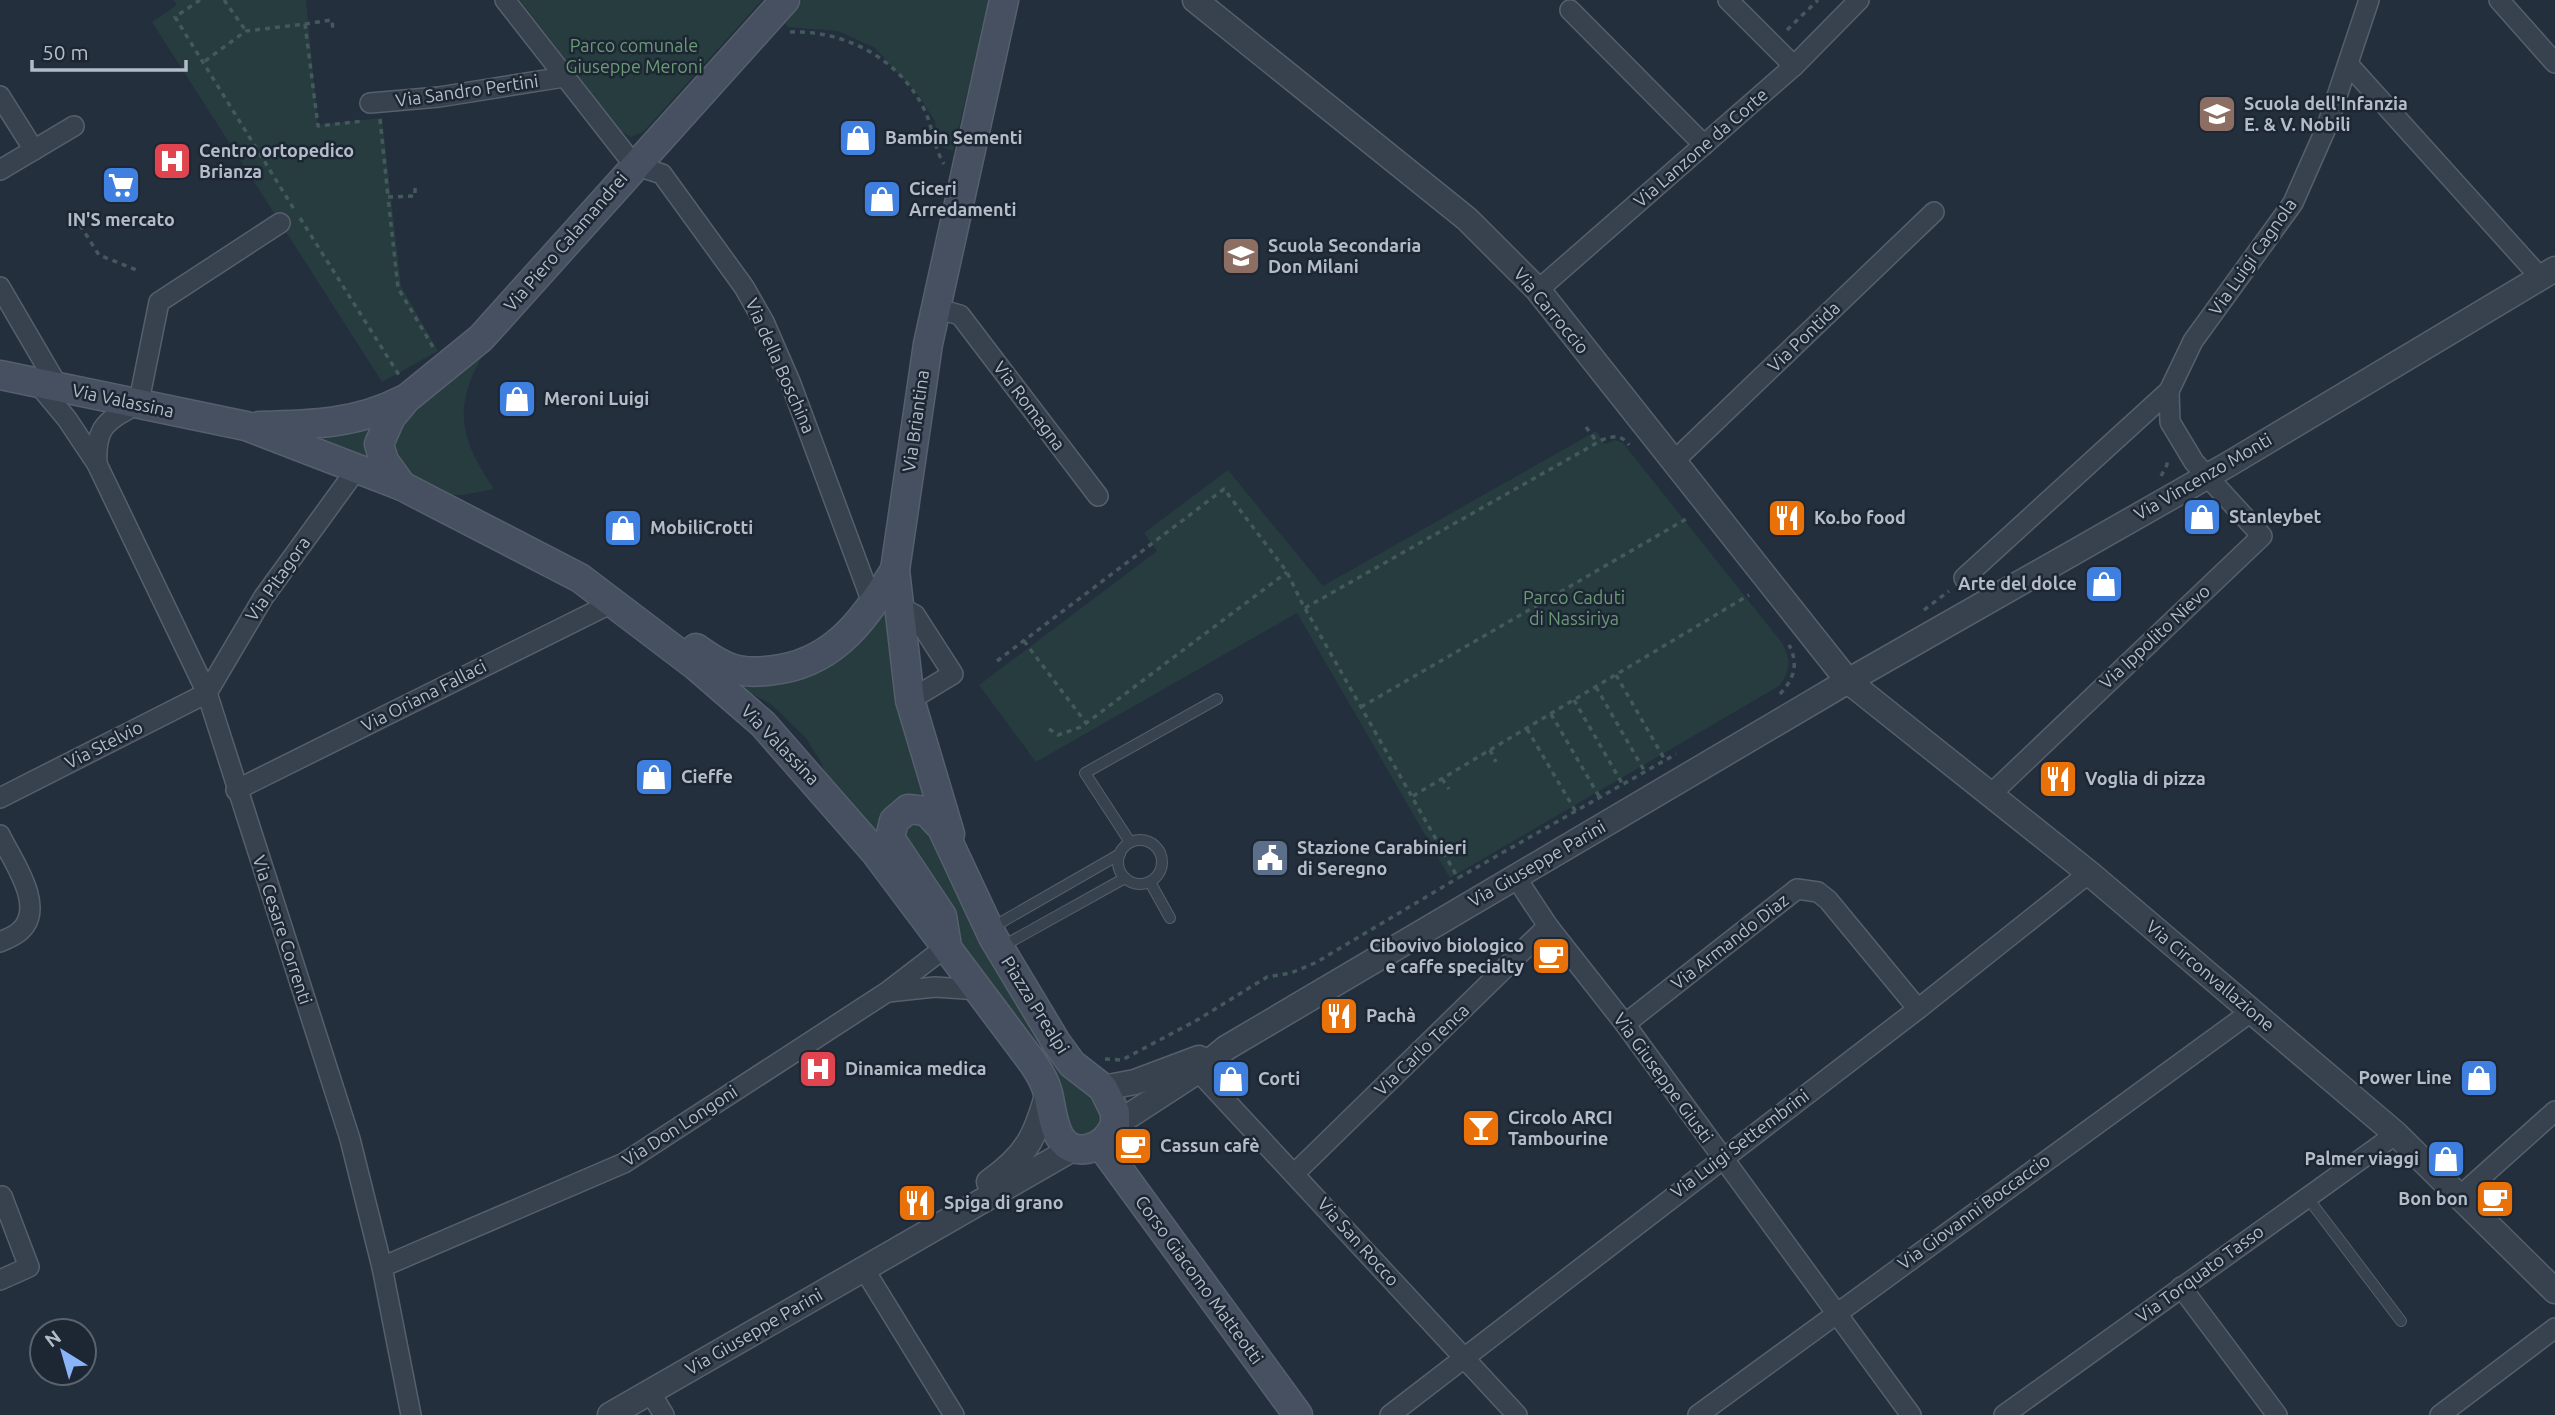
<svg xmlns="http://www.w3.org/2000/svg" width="2555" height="1415" viewBox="0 0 2555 1415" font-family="Ubuntu,sans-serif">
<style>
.green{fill:#263c3f}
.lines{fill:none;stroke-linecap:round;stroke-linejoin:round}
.service-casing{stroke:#565f6c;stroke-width:12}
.minor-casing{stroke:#565f6c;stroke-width:22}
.tertiary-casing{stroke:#565f6c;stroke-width:27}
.secondary-casing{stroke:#565f6c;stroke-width:31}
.path{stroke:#44595c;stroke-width:3.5;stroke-dasharray:5 5;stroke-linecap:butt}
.service{stroke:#38414e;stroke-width:10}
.minor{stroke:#38414e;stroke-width:19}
.tertiary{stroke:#38414e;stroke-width:24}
.secondary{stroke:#465061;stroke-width:28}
.labels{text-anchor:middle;stroke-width:5;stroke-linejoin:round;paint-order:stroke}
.park-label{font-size:18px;fill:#6b9a76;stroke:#1d2633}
.street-label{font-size:18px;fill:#b4bcc9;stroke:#1d2633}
.poi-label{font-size:18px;font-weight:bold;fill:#b4bcc9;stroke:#1d2633;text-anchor:start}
</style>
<rect width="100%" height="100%" fill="#242f3e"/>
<g class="green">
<polygon points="173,0 306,0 318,125 382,118 401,286 438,351 382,382 152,22 177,5"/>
<polygon points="520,0 762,0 643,132 631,137 620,131"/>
<polygon points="802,0 990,0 953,151 937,145 935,121 919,96 875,48 838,31 788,27 783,21"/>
<path d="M484,353c-32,54 -24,86 10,136 -14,2 -36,9 -49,5 -31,-8 -65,-37 -49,-71z"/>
<polygon points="380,417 373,467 290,434"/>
<path d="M1596,431l9,13 10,-4 8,3 159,200c9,16 9,28 -3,43l-329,192 -153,-265 -261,149 -57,-77 178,-134 -13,-18 84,-63 95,116z"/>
<path d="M889,595l42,200 -50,45 -53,-55 -6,-21 -16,-26 -34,-33 -39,-22c27,-5 67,-7 91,-17 29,-11 56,-42 65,-71z"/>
<polygon points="923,817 1098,1092 1104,1132 1076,1142 967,961 954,922 897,830"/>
</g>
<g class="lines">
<g class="service-casing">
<g id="service">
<circle cx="1140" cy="862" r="22"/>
<polyline points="1130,842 1085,773 1217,699"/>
<polyline points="1150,882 1170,918"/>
<polyline points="993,927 1120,854"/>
<polyline points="1003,946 1125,878"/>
<polyline points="2307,1197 2401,1321"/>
</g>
</g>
<g class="minor-casing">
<g id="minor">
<polyline points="505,0 634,165 662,174 744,287 764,322 791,384 873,605"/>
<polyline points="1728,0 1794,66"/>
<polyline points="2499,0 2555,63"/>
<polyline points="1570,10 1704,145"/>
<polyline points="2348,64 2540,277"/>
<polyline points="0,96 34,150"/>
<polyline points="370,103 439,97 564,77"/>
<polyline points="0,170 74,126"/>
<polyline points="0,287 59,388"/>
<polyline points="1538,290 1794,66 1859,0"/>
<polyline points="935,308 960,315 1098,496"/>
<polyline points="37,383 67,419 97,464 207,693 350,1139 382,1267 411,1415"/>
<polyline points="138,406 159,302 280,223"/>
<polyline points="1674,461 1934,212"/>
<path d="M97,464c-2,-37 9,-43 39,-59"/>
<polyline points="1964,578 2169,391 2193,341 2293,203 2327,126 2369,0"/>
<polyline points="898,606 915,615 953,674 910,700"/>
<polyline points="236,790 612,603"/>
<polyline points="1990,795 2262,536 2194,462 2170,422 2169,391"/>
<polyline points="0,798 207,693 263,598 356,470"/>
<path d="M0,835c12,25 47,72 20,96 -5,5 -14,8 -20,11"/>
<polyline points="1515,876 1548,926 1625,1024 1911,1415"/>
<polyline points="888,992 935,987 980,990"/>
<polyline points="1625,1024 1797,889 1818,892 1828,900 1918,1009"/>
<polyline points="1198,1071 1517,1415"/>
<polyline points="1295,1173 1548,926"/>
<polyline points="2460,1196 2555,1111"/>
<polyline points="382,1267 624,1163 887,992 947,946"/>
<polyline points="864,1269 954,1415"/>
<polyline points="0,1280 29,1267 2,1196"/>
<polyline points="2181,1287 2277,1415"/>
<polyline points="650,1392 664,1415"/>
<polyline points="1390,1415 1918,1009 2089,873"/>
<polyline points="1698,1415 2252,1011"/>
<polyline points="2004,1415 2396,1134"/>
<polyline points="2440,1415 2555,1328"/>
</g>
</g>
<g class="tertiary-casing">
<g id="tertiary">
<polyline points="1195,0 1467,219 1538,290 1848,681 2089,873 2396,1134 2555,1291"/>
<polyline points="1103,1088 1135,1082 1199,1058"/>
<polyline points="1115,1125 1198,1071 1226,1048 1848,681 2229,464 2555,269"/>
<path d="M989,1182c38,-27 47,-46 59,-90"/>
<polyline points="610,1415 1074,1148"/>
</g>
</g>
<g class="secondary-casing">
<g id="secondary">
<path d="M0,375l246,51 156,60 178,92 116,88 67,58 112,128 158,211c7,10 12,19 15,30 5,22 6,61 39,56 15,-3 22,-12 28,-24v-13l-12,-24 -31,-24 -16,-22 -63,-105 -51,-109 -16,-17 -18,-2 -14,12 -4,17 52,78 5,30"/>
<path d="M259,426c51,-1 98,-2 144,-26"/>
<polyline points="402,486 384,461 379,444 391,417 406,399 481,338 785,0"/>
<path d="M696,648c10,7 21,15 32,19 17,7 36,5 53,2 57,-10 85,-53 114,-99"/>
<polyline points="950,834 910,700 895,570 928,344 1004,0"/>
<polyline points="1101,1145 1298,1415"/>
</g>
</g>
<g class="path">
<polyline points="200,0 175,17 294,209"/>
<polyline points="224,0 246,31"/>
<polyline points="305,24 332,20 333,31"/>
<polyline points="1787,30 1818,0"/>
<path d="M790,32c54,-2 109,26 134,77 9,18 9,37 20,55"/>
<polyline points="205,61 246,31 305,24 318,126 363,121"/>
<polyline points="380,119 388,197"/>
<polyline points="415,188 415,196 388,197 398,288 433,347"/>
<polyline points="300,218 399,375"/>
<polyline points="80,225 99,255 139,271"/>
<polyline points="1586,427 1597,442"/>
<polyline points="2161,476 2167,465 2167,458"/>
<path d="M1305,608l297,-168c11,-4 19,-6 27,5"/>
<polyline points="1924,610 1949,591"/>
<polyline points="1024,641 1086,723"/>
<polyline points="997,661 1224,489 1287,572 1302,603 1458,878 1676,754"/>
<polyline points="1616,675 1665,760"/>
<polyline points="1596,687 1645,772"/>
<path d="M1780,694c14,-15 19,-30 9,-49"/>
<polyline points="1574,700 1623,785"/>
<polyline points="1361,707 1688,518"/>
<polyline points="1551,714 1600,798"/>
<polyline points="1049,729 1058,735 1081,727 1287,572"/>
<polyline points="1527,729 1576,812"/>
<polyline points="1490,750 1496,762"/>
<polyline points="1442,779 1449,789"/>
<polyline points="1413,796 1749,595"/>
<polyline points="1105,1059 1122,1060 1199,1019 1267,977 1291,973 1315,963 1458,878"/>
</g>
<use href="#service" class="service"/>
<use href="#minor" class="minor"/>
<use href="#tertiary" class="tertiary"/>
<use href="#secondary" class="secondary"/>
</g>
<defs>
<g id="school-square" transform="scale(2.0125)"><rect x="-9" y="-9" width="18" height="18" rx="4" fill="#8d6e63" stroke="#1d2633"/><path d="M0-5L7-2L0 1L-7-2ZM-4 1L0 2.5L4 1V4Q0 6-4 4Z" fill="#fff"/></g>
<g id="shop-square" transform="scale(2.0125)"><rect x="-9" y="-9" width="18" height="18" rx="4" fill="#3f7fe0" stroke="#1d2633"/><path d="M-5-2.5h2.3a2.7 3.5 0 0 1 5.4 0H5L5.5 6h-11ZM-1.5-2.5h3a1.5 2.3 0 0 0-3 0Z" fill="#fff"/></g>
<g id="hospital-square" transform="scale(2.0125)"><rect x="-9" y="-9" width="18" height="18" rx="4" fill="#e0444e" stroke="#1d2633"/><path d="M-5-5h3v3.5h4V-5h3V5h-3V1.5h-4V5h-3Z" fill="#fff"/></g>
<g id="supermarket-square" transform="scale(2.0125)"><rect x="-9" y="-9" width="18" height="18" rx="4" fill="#3f7fe0" stroke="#1d2633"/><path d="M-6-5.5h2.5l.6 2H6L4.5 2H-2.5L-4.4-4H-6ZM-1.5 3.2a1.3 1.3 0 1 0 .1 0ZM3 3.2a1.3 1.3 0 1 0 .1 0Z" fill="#fff"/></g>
<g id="restaurant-square" transform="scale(2.0125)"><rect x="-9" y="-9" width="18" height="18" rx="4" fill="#e8710a" stroke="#1d2633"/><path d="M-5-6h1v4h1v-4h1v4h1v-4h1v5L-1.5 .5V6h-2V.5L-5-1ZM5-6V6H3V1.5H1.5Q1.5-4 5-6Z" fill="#fff"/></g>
<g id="civic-square" transform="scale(2.0125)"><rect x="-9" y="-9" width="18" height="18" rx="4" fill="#5c6f8a" stroke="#1d2633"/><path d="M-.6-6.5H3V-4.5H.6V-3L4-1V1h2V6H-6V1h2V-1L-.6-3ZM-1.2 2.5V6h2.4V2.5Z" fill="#fff"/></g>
<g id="cafe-square" transform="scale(2.0125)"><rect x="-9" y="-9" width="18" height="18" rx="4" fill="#e8710a" stroke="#1d2633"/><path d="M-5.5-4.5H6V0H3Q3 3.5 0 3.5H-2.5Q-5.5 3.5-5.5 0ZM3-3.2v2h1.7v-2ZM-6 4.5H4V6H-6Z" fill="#fff"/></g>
<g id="bar-square" transform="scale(2.0125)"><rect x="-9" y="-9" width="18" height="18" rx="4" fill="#e8710a" stroke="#1d2633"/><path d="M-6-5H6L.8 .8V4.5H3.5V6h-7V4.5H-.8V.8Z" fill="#fff"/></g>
</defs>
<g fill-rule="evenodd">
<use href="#school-square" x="2217" y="114"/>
<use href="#shop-square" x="858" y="138"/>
<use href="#hospital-square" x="172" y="161"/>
<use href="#supermarket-square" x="121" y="185"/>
<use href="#shop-square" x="882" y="199"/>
<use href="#school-square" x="1241" y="256"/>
<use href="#shop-square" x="517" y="399"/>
<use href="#shop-square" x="2202" y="517"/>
<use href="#restaurant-square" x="1787" y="518"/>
<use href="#shop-square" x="623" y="528"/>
<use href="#shop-square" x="2104" y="584"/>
<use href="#shop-square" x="654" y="777"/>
<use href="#restaurant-square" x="2058" y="779"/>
<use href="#civic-square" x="1270" y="858"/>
<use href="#cafe-square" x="1551" y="956"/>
<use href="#restaurant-square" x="1339" y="1016"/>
<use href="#hospital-square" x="818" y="1069"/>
<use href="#shop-square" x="2479" y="1078"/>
<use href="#shop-square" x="1231" y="1079"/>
<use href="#bar-square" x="1481" y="1128"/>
<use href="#cafe-square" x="1133" y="1146"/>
<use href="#shop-square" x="2446" y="1159"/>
<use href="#cafe-square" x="2495" y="1199"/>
<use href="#restaurant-square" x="917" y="1203"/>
</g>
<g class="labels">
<g class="park-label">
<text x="634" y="52">Parco comunale<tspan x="634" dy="21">Giuseppe Meroni</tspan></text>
<text x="1574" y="604">Parco Caduti<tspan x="1574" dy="21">di Nassiriya</tspan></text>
</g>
<g class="street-label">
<text transform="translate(467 91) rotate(-8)" y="6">Via Sandro Pertini</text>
<text transform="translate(1701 148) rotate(-41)" y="6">Via Lanzone da Corte</text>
<text transform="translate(566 242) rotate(-49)" y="6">Via Piero Calamandrei</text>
<text transform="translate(2253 257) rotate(-55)" y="6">Via Luigi Cagnola</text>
<text transform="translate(1551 311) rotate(50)" y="6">Via Carroccio</text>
<text transform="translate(1804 337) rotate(-44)" y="6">Via Pontida</text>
<text transform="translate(780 366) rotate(66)" y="6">Via della Boschina</text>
<text transform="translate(123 401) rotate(12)" y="6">Via Valassina</text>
<text transform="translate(1029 406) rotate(53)" y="6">Via Romagna</text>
<text transform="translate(916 421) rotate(-82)" y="6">Via Briantina</text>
<text transform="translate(2203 477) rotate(-30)" y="6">Via Vincenzo Monti</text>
<text transform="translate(278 579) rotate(-55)" y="6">Via Pitagora</text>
<text transform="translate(2155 637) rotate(-43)" y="6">Via Ippolito Nievo</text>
<text transform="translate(424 696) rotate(-27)" y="6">Via Oriana Fallaci</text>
<text transform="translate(104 745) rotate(-27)" y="6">Via Stelvio</text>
<text transform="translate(780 745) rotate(46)" y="6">Via Valassina</text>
<text transform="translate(1537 864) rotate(-30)" y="6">Via Giuseppe Parini</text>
<text transform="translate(282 930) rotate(72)" y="6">Via Cesare Correnti</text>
<text transform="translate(1730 942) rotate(-38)" y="6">Via Armando Diaz</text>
<text transform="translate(2210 976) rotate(40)" y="6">Via Circonvallazione</text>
<text transform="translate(1035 1005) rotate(58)" y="6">Piazza Prealpi</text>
<text transform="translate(1422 1050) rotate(-44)" y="6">Via Carlo Tenca</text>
<text transform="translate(1663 1078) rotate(54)" y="6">Via Giuseppe Giusti</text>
<text transform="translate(680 1126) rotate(-33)" y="6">Via Don Longoni</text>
<text transform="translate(1740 1144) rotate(-37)" y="6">Via Luigi Settembrini</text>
<text transform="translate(1974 1212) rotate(-36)" y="6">Via Giovanni Boccaccio</text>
<text transform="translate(1358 1242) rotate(48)" y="6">Via San Rocco</text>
<text transform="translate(2200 1274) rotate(-36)" y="6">Via Torquato Tasso</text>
<text transform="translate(1199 1280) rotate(54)" y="6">Corso Giacomo Matteotti</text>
<text transform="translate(754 1332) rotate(-30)" y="6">Via Giuseppe Parini</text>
</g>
<g class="poi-label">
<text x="2244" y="110">Scuola dell'Infanzia<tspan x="2244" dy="21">E. &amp; V. Nobili</tspan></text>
<text x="885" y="144">Bambin Sementi</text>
<text x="199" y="157">Centro ortopedico<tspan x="199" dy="21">Brianza</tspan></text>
<text x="909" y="195">Ciceri<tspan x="909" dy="21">Arredamenti</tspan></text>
<text x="121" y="226" text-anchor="middle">IN'S mercato</text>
<text x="1268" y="252">Scuola Secondaria<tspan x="1268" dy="21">Don Milani</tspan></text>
<text x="544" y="405">Meroni Luigi</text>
<text x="2229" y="523">Stanleybet</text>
<text x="1814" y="524">Ko.bo food</text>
<text x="650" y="534">MobiliCrotti</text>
<text x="2077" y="590" text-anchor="end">Arte del dolce</text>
<text x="681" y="783">Cieffe</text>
<text x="2085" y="785">Voglia di pizza</text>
<text x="1297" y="854">Stazione Carabinieri<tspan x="1297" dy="21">di Seregno</tspan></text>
<text x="1524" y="952" text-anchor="end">Cibovivo biologico<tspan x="1524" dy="21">e caffe specialty</tspan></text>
<text x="1366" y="1022">Pachà</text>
<text x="845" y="1075">Dinamica medica</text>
<text x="2452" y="1084" text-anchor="end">Power Line</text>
<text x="1258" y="1085">Corti</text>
<text x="1508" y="1124">Circolo ARCI<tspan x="1508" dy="21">Tambourine</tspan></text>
<text x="1160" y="1152">Cassun cafè</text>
<text x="2419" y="1165" text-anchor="end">Palmer viaggi</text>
<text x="2468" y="1205" text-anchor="end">Bon bon</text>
<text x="944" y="1209">Spiga di grano</text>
</g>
</g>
<g transform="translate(63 1352) rotate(323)"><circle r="33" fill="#1d2633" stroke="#59626f" stroke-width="2"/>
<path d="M0-5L12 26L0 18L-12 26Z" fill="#8ab4f8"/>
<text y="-10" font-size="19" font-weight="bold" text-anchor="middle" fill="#b4bcc9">N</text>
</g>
<path d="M32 60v10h154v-10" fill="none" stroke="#b4bcc9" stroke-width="3.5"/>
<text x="42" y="60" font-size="21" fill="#b4bcc9" stroke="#1d2633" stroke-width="5" paint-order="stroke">50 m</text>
</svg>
